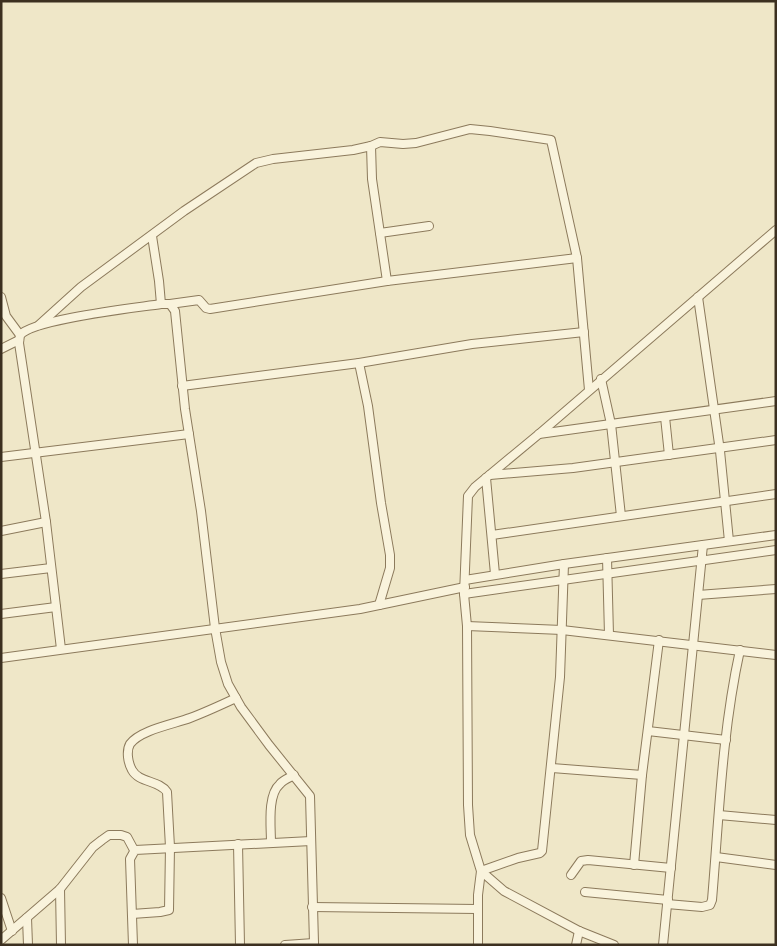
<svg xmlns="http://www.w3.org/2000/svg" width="777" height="946" viewBox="0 0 777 946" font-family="Lora,serif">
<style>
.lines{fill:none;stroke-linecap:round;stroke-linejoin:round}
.minor-casing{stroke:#8c7a5c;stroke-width:10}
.minor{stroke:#f9f3dc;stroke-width:8}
</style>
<rect width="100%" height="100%" fill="#efe7c8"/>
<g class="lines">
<g class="minor-casing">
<g id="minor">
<polyline points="371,146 372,179 387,281"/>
<polyline points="380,233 429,226"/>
<polyline points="152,236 159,281 161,304"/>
<polyline points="1,297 6,316 20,335"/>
<polyline points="698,297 720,451 729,541"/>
<polyline points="170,304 199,300 206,308 210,309 387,281 577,258"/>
<polyline points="39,325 81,287 184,211 256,163 273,159 353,150 371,146 380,142 403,144 416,143 470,129 490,131 551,140 577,258 589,390"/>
<polyline points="1,349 19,340"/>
<polyline points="359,363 368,406 381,503 390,555 390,568 379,605"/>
<polyline points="601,379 611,424 621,516"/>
<polyline points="182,386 359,363 472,344 584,332"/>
<polyline points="665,417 669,455"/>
<polyline points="539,434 776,401"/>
<polyline points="1,457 189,434"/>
<polyline points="490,475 573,468 776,440"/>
<polyline points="486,478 495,574"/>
<polyline points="1,531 46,522"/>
<polyline points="492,535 776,494"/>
<polyline points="607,558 609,635"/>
<polyline points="1,574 51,568"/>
<polyline points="465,580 564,564 776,535"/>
<polyline points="464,594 776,550"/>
<polyline points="698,595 776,589"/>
<polyline points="1,614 56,607"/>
<polyline points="467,626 562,630 776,655"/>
<path d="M61,649l-15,-127 -27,-179 1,-8c14,-16 115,-27 141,-31h9l5,7 10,98 16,102 14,117 6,34 7,22 13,23 28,38 41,51 4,147"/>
<polyline points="1,658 360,609 465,587"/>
<polyline points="648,731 726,740"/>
<polyline points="552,768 642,775"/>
<polyline points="719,815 776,820"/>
<path d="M271,843c0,-16 -4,-48 9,-59 3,-4 9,-6 14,-9"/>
<polyline points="238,844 240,945"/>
<polyline points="716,857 776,865"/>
<polyline points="634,865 642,775 659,640"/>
<polyline points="571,875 581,861 588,860 671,868"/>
<polyline points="60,889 61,945"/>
<polyline points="585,892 668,900"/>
<polyline points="1,898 12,931"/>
<path d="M667,904l35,3 8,-2 2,-5c7,-83 10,-168 28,-250"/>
<polyline points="312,907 477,909"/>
<path d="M132,914l28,-2 9,-2 1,-63 -3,-55c-8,-12 -28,-9 -35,-22 -4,-7 -6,-19 -2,-26 10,-14 44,-20 60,-26 16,-6 31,-13 46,-20"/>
<polyline points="27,918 28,945"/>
<polyline points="1,940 60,889 93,847 102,840 109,835 121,835 127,837 134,850"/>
<polyline points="133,945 130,859 135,850 311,841"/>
<polyline points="285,945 314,943 314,945"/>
<polyline points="478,945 478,895 481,871 518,858 540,853 542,851 560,677 564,564"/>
<polyline points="576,945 579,931"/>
<polyline points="614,945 579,931 504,891 481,871 470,835 468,805 467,626 464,594 468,496 475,487 539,434 776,230"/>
<polyline points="663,945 703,545"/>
</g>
</g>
<use href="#minor" class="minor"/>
</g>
<rect width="777" height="946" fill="none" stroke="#3c3020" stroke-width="5"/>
</svg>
